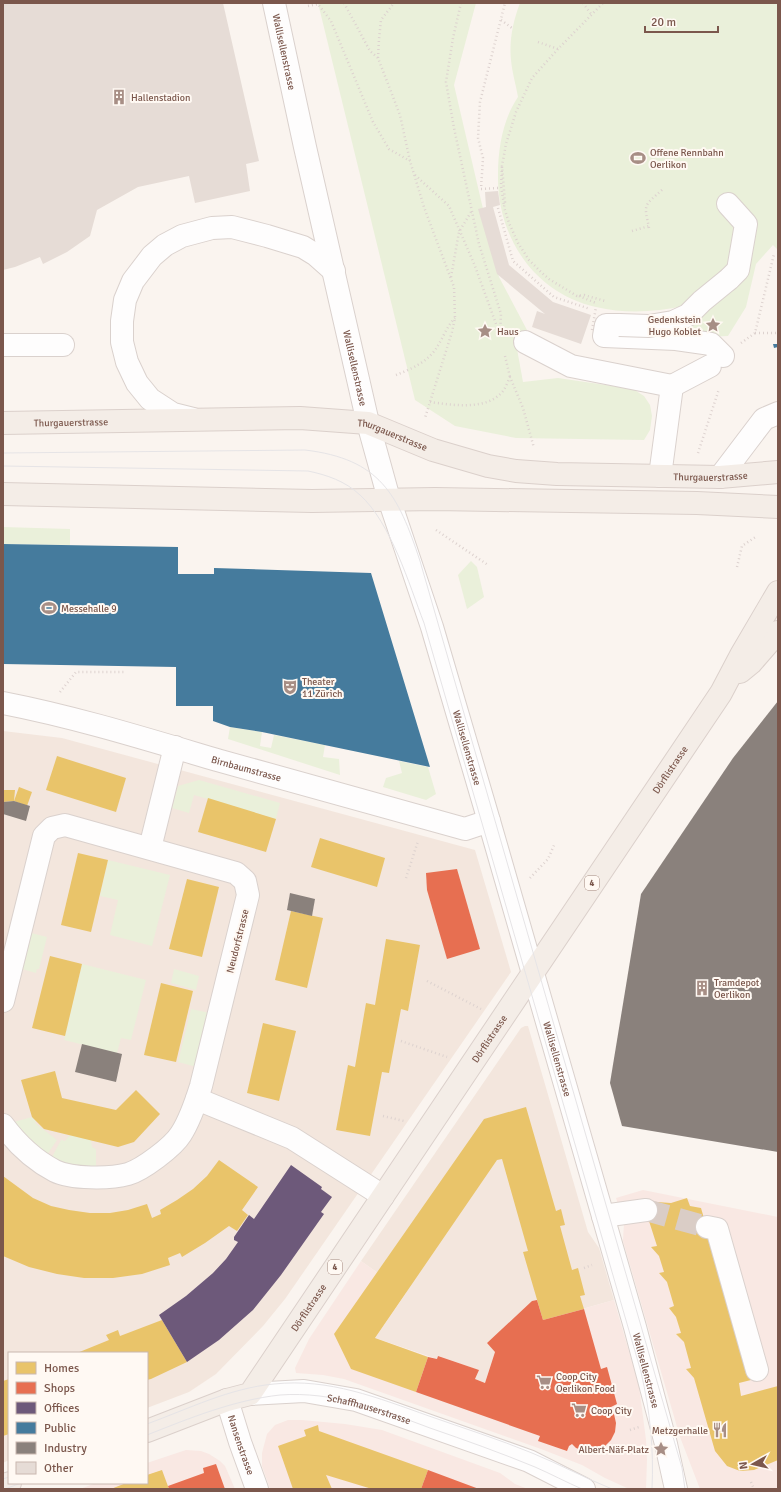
<svg xmlns="http://www.w3.org/2000/svg" width="781" height="1492" viewBox="0 0 781 1492" font-family="Signika,sans-serif">
<style>
.residential{fill:#f3e6dd}
.commercial{fill:#f9e8e3}
.green{fill:#eaf0da}
.homes{fill:#e9c46a}
.shops{fill:#e76f51}
.offices{fill:#6d597a}
.public{fill:#457b9d}
.industry{fill:#8a817c}
.building{fill:#e6dcd6}
.lines{fill:none;stroke-linecap:round;stroke-linejoin:round}
.minor-tunnel{stroke:#dacdc6;stroke-width:22;stroke-dasharray:22 11;stroke-linecap:butt}
.minor-casing{stroke:#dad1cd;stroke-width:24}
.major-casing{stroke:#dbd0cb;stroke-width:24}
.path{stroke:#ddd2cf;stroke-width:2.5;stroke-dasharray:1 3;stroke-linecap:butt}
.minor{stroke:#fefdfd;stroke-width:22}
.major{stroke:#f4ede7;stroke-width:22}
.tram{stroke:#e6e4e6;stroke-width:1}
.minor-bridge-casing{stroke:#dad1cd;stroke-width:24;stroke-linecap:butt}
.path-bridge{stroke:#ddd2cf;stroke-width:2.5;stroke-dasharray:1 3;stroke-linecap:butt}
.minor-bridge{stroke:#fefdfd;stroke-width:22}
.labels{text-anchor:middle;stroke-width:4;stroke-linejoin:round;paint-order:stroke}
.shield{fill:#fff9f3;stroke:#a3887e;stroke-width:1}
.shield-label{font-size:9px;font-weight:bold;fill:#7b574c}
.street-label{font-size:10px;fill:#7b574c;stroke:#fff9f3}
.poi-label{font-size:10px;fill:#7b574c;stroke:#fff9f3;text-anchor:start}
</style>
<rect width="100%" height="100%" fill="#faf4ef"/>
<g class="residential">
<polygon points="3,731 62,738 475,850 511,972 285,1299 263,1326 216,1374 189,1392 147,1408 147,1353 9,1353 9,1460 3,1463"/>
<polygon points="525,1026 528,1026 588,1232 599,1248 614,1300 543,1320 495,1352 485,1383 475,1379 478,1370 438,1356 437,1359 375,1338 406,1293 361,1261 521,1028"/>
</g>
<g class="commercial">
<polygon points="643,1190 778,1217 778,1488 700,1489 680,1437 623,1241 624,1223 616,1198"/>
<polygon points="361,1261 406,1293 375,1338 436,1359 438,1356 479,1370 475,1379 485,1383 495,1352 487,1343 532,1301 537,1300 543,1320 614,1300 639,1386 646,1440 647,1460 646,1489 627,1488 605,1478 582,1465 541,1449 344,1379 323,1375 296,1373 295,1368 309,1339"/>
<polygon points="288,1420 302,1420 345,1424 382,1430 500,1473 515,1484 528,1489 270,1489 262,1466 262,1453 267,1434 275,1425"/>
<polygon points="186,1450 201,1451 209,1454 220,1461 225,1466 235,1489 80,1489 96,1483 147,1483 147,1463"/>
</g>
<g class="green">
<polygon points="318,3 476,3 454,85 499,277 527,330 517,349 523,382 558,378 633,389 644,396 650,405 652,416 650,430 644,440 516,438 455,426 415,400"/>
<path d="M520,3h258v247l-5,-5 -17,19 -10,43 -18,29 -23,1 -24,-10 3,-21c-29,6 -58,8 -88,1 -62,-14 -99,-70 -98,-132 0,-27 5,-56 20,-78 -2,-12 -6,-25 -7,-37 -2,-19 2,-39 9,-57z"/>
<polygon points="3,527 70,529 70,545 3,544"/>
<polygon points="471,561 477,567 484,597 467,609 458,575"/>
<polygon points="230,727 262,732 260,746 271,748 274,735 325,745 323,757 339,759 340,775 228,739"/>
<polygon points="399,761 428,767 436,794 426,800 383,787 386,778 402,773"/>
<polygon points="199,780 280,803 276,819 194,795 189,813 172,808 178,786"/>
<polygon points="108,860 170,875 152,946 110,935 118,900 100,896"/>
<polygon points="31,933 47,937 39,969 37,969 36,973 22,969"/>
<polygon points="82,964 146,980 131,1040 121,1038 117,1053 64,1040"/>
<polygon points="174,969 199,976 196,990 171,983"/>
<polygon points="191,1009 210,1013 197,1067 178,1062"/>
<polygon points="32,1117 36,1121 35,1123 57,1140 47,1155 23,1135 14,1122"/>
<polygon points="70,1135 91,1140 92,1147 96,1149 96,1169 88,1171 51,1159 61,1140 65,1141"/>
</g>
<g class="homes">
<polygon points="57,756 126,778 116,812 46,790"/>
<polygon points="19,787 32,792 27,806 14,801"/>
<polygon points="3,790 15,790 14,801 3,802"/>
<polygon points="208,798 276,819 266,852 198,832"/>
<polygon points="320,838 385,858 377,887 311,867"/>
<polygon points="78,853 108,860 91,932 61,925"/>
<polygon points="187,879 219,887 202,957 169,949"/>
<polygon points="291,911 323,918 307,988 275,980"/>
<polygon points="386,939 420,945 408,1011 401,1009 389,1073 382,1072 370,1136 336,1130 348,1065 355,1067 366,1003 375,1005"/>
<polygon points="50,956 82,964 65,1036 32,1028"/>
<polygon points="161,983 193,991 176,1062 144,1055"/>
<polygon points="263,1023 296,1031 279,1101 247,1093"/>
<polygon points="55,1071 62,1098 116,1110 136,1090 160,1114 134,1142 118,1147 44,1129 32,1117 21,1080"/>
<polygon points="526,1107 556,1211 561,1209 565,1225 560,1226 572,1270 578,1268 585,1295 580,1296 584,1309 543,1320 523,1252 528,1251 502,1159 497,1160 375,1338 428,1357 416,1392 351,1369 334,1334 484,1119"/>
<polygon points="219,1160 258,1187 242,1210 248,1215 237,1231 229,1226 205,1243 182,1257 180,1253 168,1258 170,1265 142,1274 113,1278 84,1278 57,1274 29,1267 3,1256 3,1176 33,1198 51,1206 69,1210 90,1213 110,1213 128,1210 147,1204 152,1218 161,1214 160,1210 177,1200 193,1189 207,1176"/>
<polygon points="687,1198 690,1206 701,1208 751,1380 739,1383 741,1396 778,1386 778,1460 754,1470 740,1471 727,1466 715,1451 694,1378 686,1369 691,1368 684,1342 676,1334 681,1333 676,1317 669,1308 674,1306 667,1282 659,1273 664,1272 659,1256 651,1247 657,1246 649,1221 641,1212 643,1201 671,1203"/>
<polygon points="162,1320 187,1362 151,1379 147,1380 147,1353 77,1353 109,1340 106,1335 118,1330 120,1336"/>
<polygon points="9,1379 9,1434 3,1436 3,1381"/>
<polygon points="318,1425 319,1431 428,1470 421,1489 372,1489 326,1475 332,1489 293,1489 278,1446 306,1436 304,1430"/>
<polygon points="162,1470 169,1489 111,1489 126,1483 147,1483 147,1475"/>
</g>
<g class="shops">
<polygon points="457,869 480,949 447,959 427,890 426,873"/>
<polygon points="537,1300 543,1320 584,1309 601,1369 607,1367 617,1404 611,1407 614,1414 616,1423 615,1432 611,1440 605,1446 597,1450 582,1450 576,1448 572,1444 569,1446 567,1451 538,1441 540,1436 416,1392 428,1357 437,1359 438,1356 479,1370 475,1379 485,1383 495,1352 487,1343 532,1301"/>
<polygon points="216,1464 225,1489 169,1489 168,1486 204,1473 203,1468"/>
<polygon points="428,1470 479,1489 421,1489"/>
</g>
<polygon class="offices" points="291,1165 322,1187 321,1189 332,1197 321,1212 324,1214 281,1275 253,1310 219,1340 187,1362 159,1315 186,1296 213,1273 226,1259 238,1242 234,1240 234,1237 249,1215 254,1219"/>
<g class="public">
<polygon points="773,344 777,344 778,347 774,348"/>
<polygon points="3,544 178,547 178,574 214,574 214,568 371,573 430,767 262,732 230,727 213,721 213,706 176,706 176,667 3,664"/>
</g>
<g class="industry">
<polygon points="778,701 778,1152 622,1126 610,1083 641,894 733,758"/>
<polygon points="14,801 30,806 26,821 3,814 3,802"/>
<polygon points="290,893 315,899 312,916 287,910"/>
<polygon points="82,1044 122,1054 116,1082 75,1072"/>
</g>
<g class="building">
<polygon points="3,3 223,3 259,161 246,164 250,191 195,203 189,176 138,187 97,210 90,236 67,252 43,264 40,257 15,267 3,270"/>
<polygon points="498,191 500,205 493,207 509,265 553,302 591,315 581,344 532,327 537,311 545,314 497,274 478,209 486,207 485,192"/>
</g>
<g class="lines">
<polyline class="minor-tunnel" points="646,1210 707,1227"/>
<g class="minor-casing">
<g id="minor">
<path id="s1" d="M274,3l31,144 63,276 21,76 43,128 57,194 146,506 31,117 10,45"/>
<polyline points="728,204 746,224 738,270 729,279"/>
<polyline points="619,325 606,325 604,336 676,339 711,344 723,356"/>
<polyline points="525,342 571,366 672,386 660,476"/>
<polyline points="3,345 63,345"/>
<polyline points="672,386 710,366"/>
<polyline points="193,419 173,414 150,399 137,383 127,362 122,342 122,321 125,300 133,281 152,256 165,245 182,236 212,228 232,227 267,236 303,247 316,255 334,271"/>
<polyline points="720,477 764,419 778,413"/>
<path id="s2" d="M3,703c72,14 143,36 214,57 83,23 166,46 248,69l24,-8"/>
<polyline points="150,848 175,747"/>
<path d="M3,1001l41,-165 8,-8 13,-3 171,48 9,8 3,14 -47,191c-5,16 -11,34 -20,48 -8,13 -39,36 -53,40 -18,5 -57,5 -73,-3 -21,-11 -38,-27 -52,-46"/>
<polyline points="197,1099 292,1138 383,1196"/>
<polyline points="603,1216 646,1210"/>
<polyline points="707,1227 717,1229 757,1370"/>
<polyline points="250,1394 304,1391 356,1400 529,1461 584,1489"/>
<path id="s3" d="M227,1400l13,42 17,47"/>
</g>
</g>
<g class="major-casing">
<g id="major">
<path id="s4" d="M3,423l297,-5 68,5 65,27 55,16 28,5 41,3 163,3 58,-5"/>
<polyline points="3,494 312,501 435,499 697,503 778,507"/>
<polyline points="740,672 751,663 778,632"/>
<path id="s5" d="M147,1431l80,-31 23,-6 471,-701 20,-38 37,-63"/>
<polyline points="3,1485 10,1483"/>
</g>
</g>
<g class="path">
<polyline points="344,3 370,51 378,58 400,115 410,161 424,207 454,287 455,318 452,332 425,418"/>
<polyline points="461,3 453,38 446,82 454,128 479,244 501,314 500,337"/>
<polyline points="583,3 591,14"/>
<polyline points="308,6 318,4 331,21 373,122 389,149 410,161"/>
<polyline points="501,20 512,28"/>
<polyline points="538,42 558,49 603,3"/>
<polyline points="558,49 532,78 516,112 506,144 502,166 505,202 504,207 509,223 518,243 529,260 541,272 549,279 577,296 584,295 605,301"/>
<polyline points="378,58 379,39 381,20 394,3"/>
<polyline points="502,167 501,186 504,205"/>
<polyline points="415,175 449,206 475,266 500,335"/>
<polyline points="498,188 481,189 483,158 478,138 480,102 505,3"/>
<polyline points="498,208 513,261 554,297 590,309"/>
<path d="M649,228c-5,-25 -6,-21 14,-39"/>
<polyline points="632,231 649,226"/>
<polyline points="451,277 459,232 471,212"/>
<polyline points="579,296 596,303"/>
<polyline points="755,333 778,333"/>
<polyline points="741,343 755,333 774,254"/>
<polyline points="505,356 510,377"/>
<path d="M396,375c15,-6 32,-13 41,-28 6,-9 10,-21 18,-29"/>
<path d="M430,402c22,3 57,9 73,-11 3,-4 5,-10 7,-14l13,31 11,40"/>
<polyline points="698,453 719,389"/>
<polyline points="436,530 488,565"/>
<polyline points="737,567 742,546 757,536"/>
<polyline points="60,692 76,672 124,672"/>
<polyline points="406,878 418,841"/>
<polyline points="530,878 548,859 555,843"/>
<polyline points="427,981 481,1009"/>
<polyline points="401,1041 447,1057"/>
<polyline points="383,1116 404,1121"/>
<polyline points="584,1268 592,1265"/>
<polyline points="630,1430 639,1427"/>
<polyline points="751,1482 754,1489"/>
</g>
<use href="#minor" class="minor"/>
<use href="#major" class="major"/>
<g class="tram">
<path d="M3,453l302,-3c75,9 93,44 115,111l262,907 3,21"/>
<path d="M3,466l305,5c19,4 37,10 52,24 31,28 49,89 64,128l217,749c9,39 13,77 11,117"/>
<path d="M147,1424c41,-15 83,-36 127,-40 55,-6 104,14 155,32 34,12 69,23 103,37 27,11 53,25 80,36"/>
<path id="s6" d="M147,1435c43,-17 87,-35 133,-40 53,-4 102,15 150,33 35,12 71,25 105,39 16,7 31,15 47,22"/>
<polyline points="3,1479 9,1477"/>
<polyline points="5,1489 21,1483"/>
</g>
<g class="minor-bridge-casing">
<polyline id="minor-bridge" points="619,325 649,326 673,322 688,315 702,301 729,279"/>
</g>
<polyline class="path-bridge" points="592,330 596,307"/>
<use href="#minor-bridge" class="minor-bridge"/>
</g>
<defs>
<g id="building-bare" transform="scale(1.2)"><path d="M-4-6H4V6H1V3H-1V6H-4ZM-2.5-4.3h1.7v1.8h-1.7ZM.8-4.3h1.7v1.8H.8ZM-2.5-1h1.7V.8h-1.7ZM.8-1h1.7V.8H.8Z" fill="#a78e85" stroke="#fff9f3" stroke-width="2.5" paint-order="stroke"/></g>
<g id="stadium-bare" transform="scale(1.2)"><path d="M0-5a6.5 5 0 1 0 0 10a6.5 5 0 1 0 0-10ZM-3.5-1.8h7v3.6h-7Z" fill="#a78e85" stroke="#fff9f3" stroke-width="2.5" paint-order="stroke"/></g>
<g id="sight-bare" transform="scale(1.2)"><path d="M0-6L1.8-2.2L6-1.7L2.9 1.2L3.7 5.4L0 3.3L-3.7 5.4L-2.9 1.2L-6-1.7L-1.8-2.2Z" fill="#a78e85" stroke="#fff9f3" stroke-width="2.5" paint-order="stroke"/></g>
<g id="theatre-bare" transform="scale(1.2)"><path d="M-5-5.5Q0-4 5-5.5V0Q5 5 0 6Q-5 5-5 0ZM-3.3-2.5H-1v1.5H-3.3ZM1-2.5H3.3v1.5H1ZM-2.8 1Q0 5.5 2.8 1Z" fill="#a78e85" stroke="#fff9f3" stroke-width="2.5" paint-order="stroke"/></g>
<g id="supermarket-bare" transform="scale(1.2)"><path d="M-6-5.5h2.5l.6 2H6L4.5 2H-2.5L-4.4-4H-6ZM-1.5 3.2a1.3 1.3 0 1 0 .1 0ZM3 3.2a1.3 1.3 0 1 0 .1 0Z" fill="#a78e85" stroke="#fff9f3" stroke-width="2.5" paint-order="stroke"/></g>
<g id="restaurant-bare" transform="scale(1.2)"><path d="M-5-6h1v4h1v-4h1v4h1v-4h1v5L-1.5 .5V6h-2V.5L-5-1ZM5-6V6H3V1.5H1.5Q1.5-4 5-6Z" fill="#a78e85" stroke="#fff9f3" stroke-width="2.5" paint-order="stroke"/></g>
</defs>
<g fill-rule="evenodd">
<use href="#building-bare" x="119" y="97"/>
<use href="#stadium-bare" x="638" y="158"/>
<use href="#sight-bare" x="713" y="325"/>
<use href="#sight-bare" x="485" y="331"/>
<use href="#stadium-bare" x="49" y="608"/>
<use href="#theatre-bare" x="290" y="687"/>
<use href="#building-bare" x="702" y="988"/>
<use href="#supermarket-bare" x="544" y="1382"/>
<use href="#supermarket-bare" x="579" y="1410"/>
<use href="#restaurant-bare" x="720" y="1430"/>
<use href="#sight-bare" x="661" y="1449"/>
</g>
<g class="labels">
<g class="shield">
<rect x="585" y="876" width="14" height="14" rx="3"/>
<rect x="328" y="1260" width="14" height="14" rx="3"/>
</g>
<g class="shield-label">
<text x="592" y="886">4</text>
<text x="335" y="1270">4</text>
</g>
<g class="street-label">
<text dy="4" stroke="none"><textPath href="#s1" startOffset="50">Wallisellenstrasse</textPath></text>
<text dy="4" stroke="none"><textPath href="#s1" startOffset="374">Wallisellenstrasse</textPath></text>
<text dy="4" stroke="none"><textPath href="#s4" startOffset="68">Thurgauerstrasse</textPath></text>
<text dy="4" stroke="none"><textPath href="#s4" startOffset="392">Thurgauerstrasse</textPath></text>
<text dy="4" stroke="none"><textPath href="#s4" startOffset="716">Thurgauerstrasse</textPath></text>
<text dy="4" stroke="none"><textPath href="#s1" startOffset="770">Wallisellenstrasse</textPath></text>
<text dy="4" stroke="none"><textPath href="#s2" startOffset="252">Birnbaumstrasse</textPath></text>
<text dy="4" stroke="none"><textPath href="#s5" startOffset="862">Dörflistrasse</textPath></text>
<text transform="translate(237 941) rotate(-76)" y="4">Neudorfstrasse</text>
<text dy="4" stroke="none"><textPath href="#s5" startOffset="538">Dörflistrasse</textPath></text>
<text dy="4" stroke="none"><textPath href="#s1" startOffset="1094">Wallisellenstrasse</textPath></text>
<text dy="4" stroke="none"><textPath href="#s5" startOffset="214">Dörflistrasse</textPath></text>
<text dy="4" stroke="none"><textPath href="#s1" startOffset="1418">Wallisellenstrasse</textPath></text>
<text dy="4" stroke="none"><textPath href="#s6" startOffset="230">Schaffhauserstrasse</textPath></text>
<text dy="4" stroke="none"><textPath href="#s3" startOffset="47">Nansenstrasse</textPath></text>
</g>
<g class="poi-label">
<text x="131" y="101">Hallenstadion</text>
<text x="650" y="156">Offene Rennbahn<tspan x="650" dy="12">Oerlikon</tspan></text>
<text x="701" y="323" text-anchor="end">Gedenkstein<tspan x="701" dy="12">Hugo Koblet</tspan></text>
<text x="497" y="335">Haus</text>
<text x="61" y="612">Messehalle 9</text>
<text x="302" y="685">Theater<tspan x="302" dy="12">11 Zürich</tspan></text>
<text x="714" y="986">Tramdepot<tspan x="714" dy="12">Oerlikon</tspan></text>
<text x="556" y="1380">Coop City<tspan x="556" dy="12">Oerlikon Food</tspan></text>
<text x="591" y="1414">Coop City</text>
<text x="708" y="1434" text-anchor="end">Metzgerhalle</text>
<text x="649" y="1453" text-anchor="end">Albert-Näf-Platz</text>
</g>
</g>
<rect width="781" height="1492" fill="none" stroke="#7b574c" stroke-width="8"/>
<rect x="8" y="1352" width="140" height="132" fill="#fff9f3" stroke="#cab8b0"/>
<rect x="16" y="1362" width="20" height="12" fill="#e9c46a" stroke="#cab8b0"/>
<text x="44" y="1372" font-size="12" fill="#7b574c">Homes</text>
<rect x="16" y="1382" width="20" height="12" fill="#e76f51" stroke="#cab8b0"/>
<text x="44" y="1392" font-size="12" fill="#7b574c">Shops</text>
<rect x="16" y="1402" width="20" height="12" fill="#6d597a" stroke="#cab8b0"/>
<text x="44" y="1412" font-size="12" fill="#7b574c">Offices</text>
<rect x="16" y="1422" width="20" height="12" fill="#457b9d" stroke="#cab8b0"/>
<text x="44" y="1432" font-size="12" fill="#7b574c">Public</text>
<rect x="16" y="1442" width="20" height="12" fill="#8a817c" stroke="#cab8b0"/>
<text x="44" y="1452" font-size="12" fill="#7b574c">Industry</text>
<rect x="16" y="1462" width="20" height="12" fill="#e6dcd6" stroke="#cab8b0"/>
<text x="44" y="1472" font-size="12" fill="#7b574c">Other</text>
<g transform="translate(753 1464) rotate(262)" stroke="#fff9f3" stroke-width="3" paint-order="stroke">
<path d="M0-3L7 15L0 10L-7 15Z" fill="#7b574c"/>
<text y="-6" font-size="11" font-weight="bold" text-anchor="middle" fill="#7b574c">N</text>
</g>
<path d="M645 26v6h73v-6" fill="none" stroke="#7b574c" stroke-width="2"/>
<text x="651" y="26" font-size="12" fill="#7b574c" stroke="#fff9f3" stroke-width="3" paint-order="stroke">20 m</text>
</svg>
